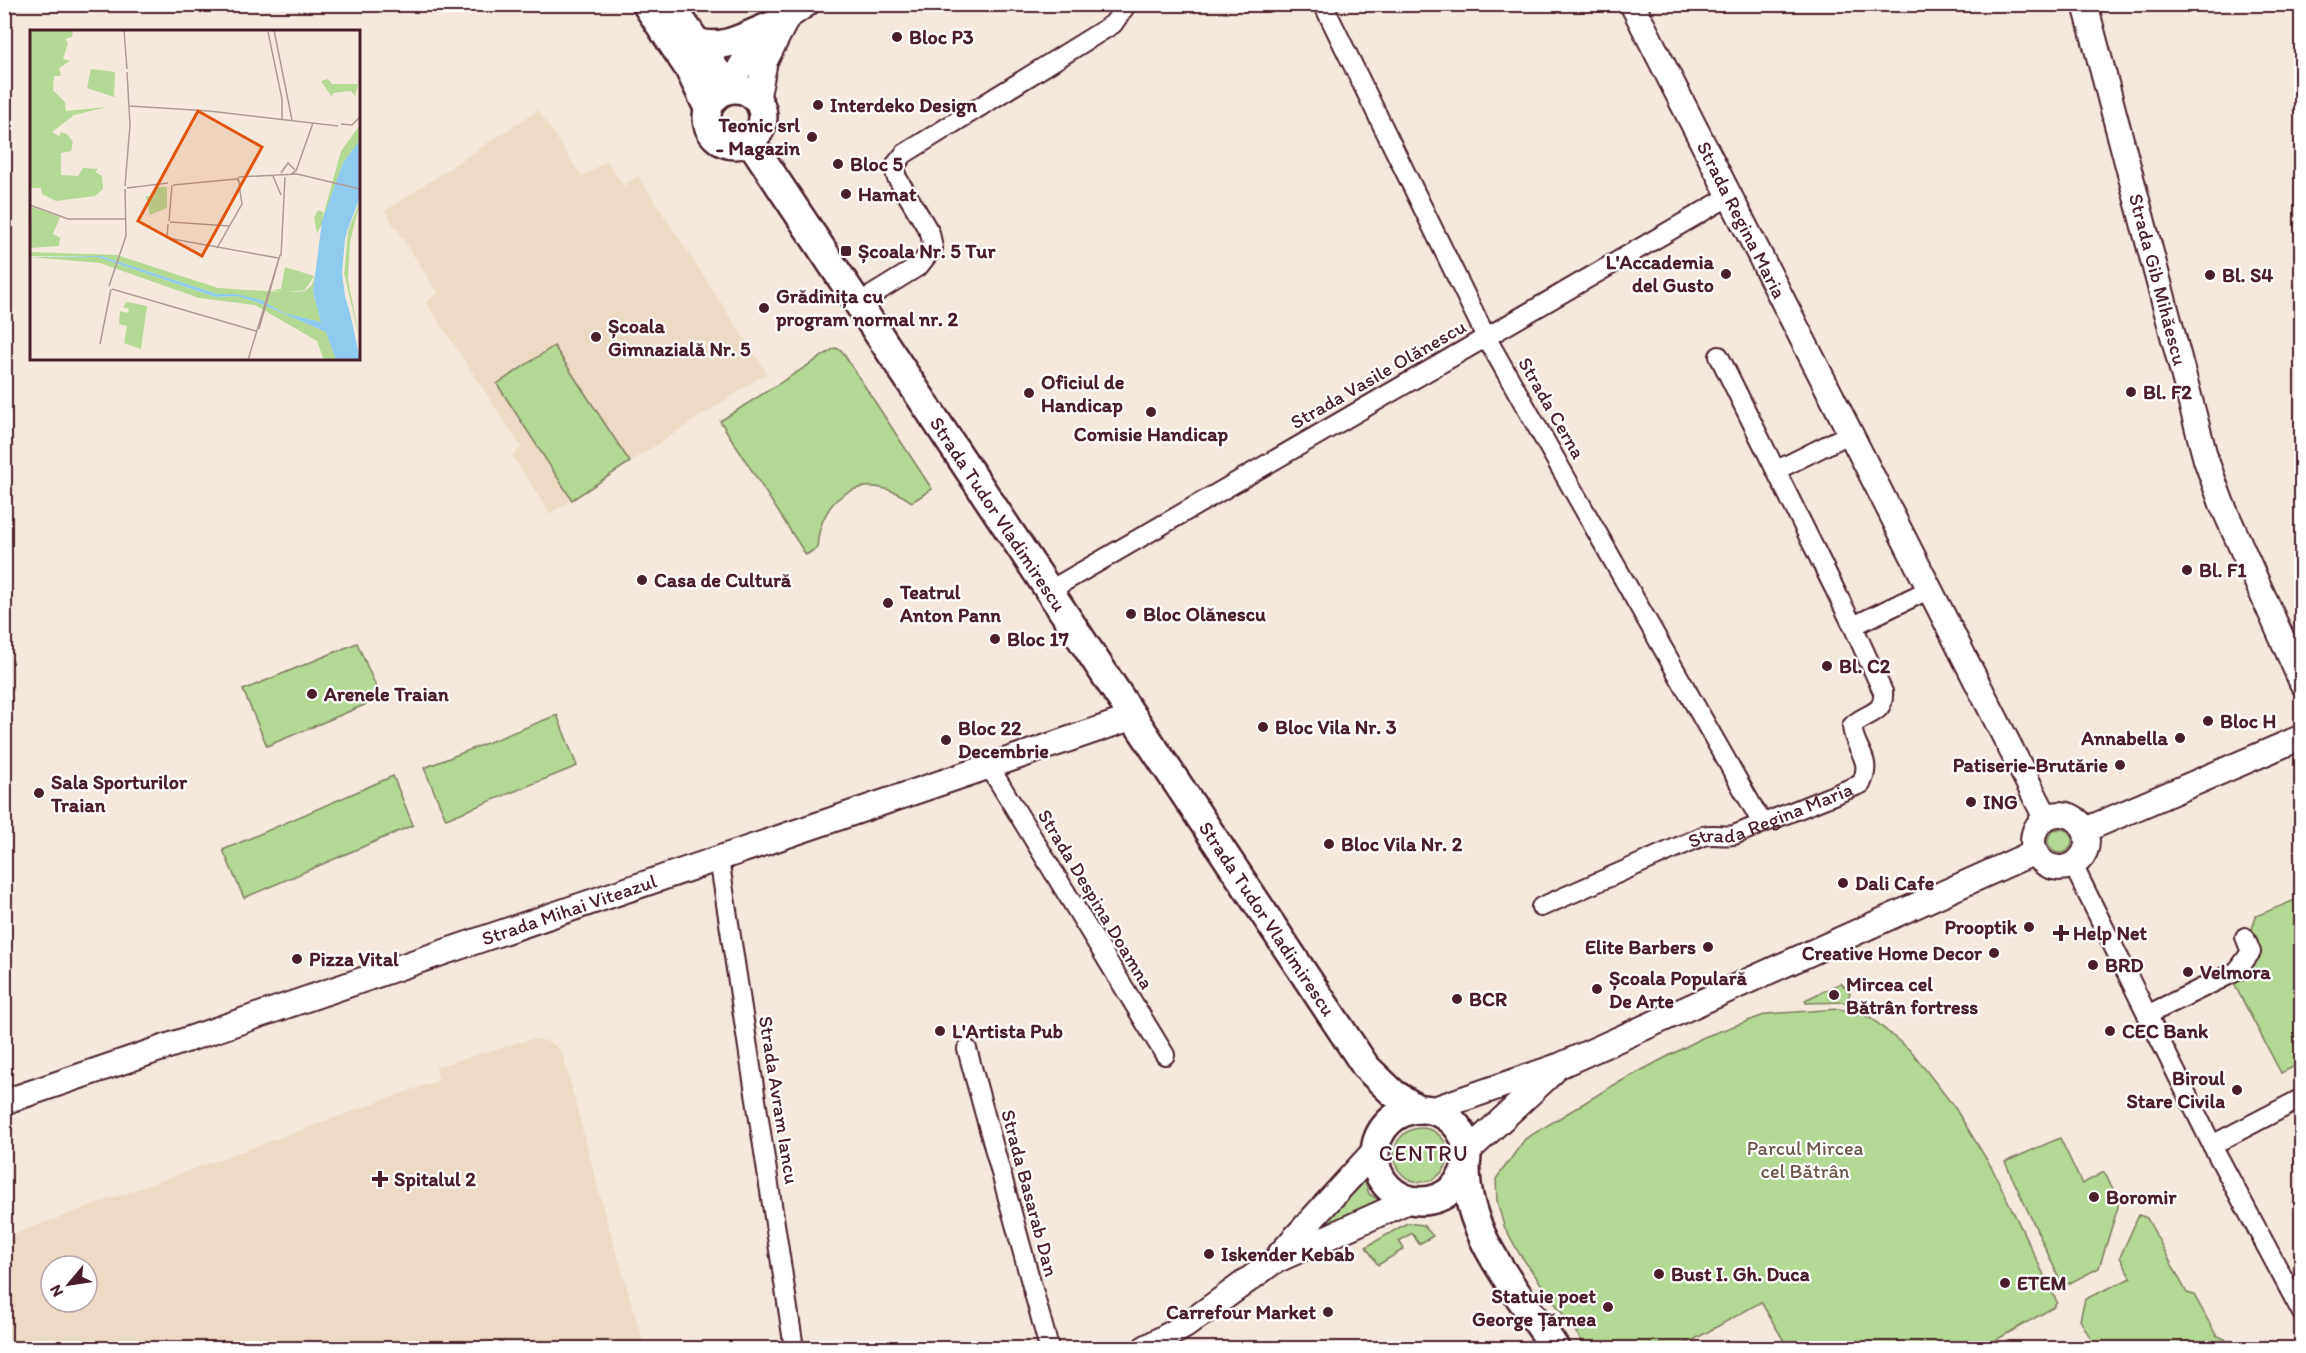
<svg xmlns="http://www.w3.org/2000/svg" width="2306" height="1353" viewBox="0 0 2306 1353" font-family="Itim,sans-serif">
<style>
.built{fill:#ecdac4;fill-rule:evenodd}
.green{fill:#b3d994;stroke:#7e7c60;stroke-width:1.5}
.lines{fill:none;stroke-linecap:round;stroke-linejoin:round}
.street-casing{stroke:#4a1f2b;stroke-width:22}
.secondary-casing{stroke:#4a1f2b;stroke-width:28}
.primary-casing{stroke:#4a1f2b;stroke-width:32}
.street{stroke:#fff;stroke-width:18}
.secondary{stroke:#fff;stroke-width:24}
.primary{stroke:#fff;stroke-width:27}
.poi-dot{fill:#4a1f2b;stroke:#fff;stroke-width:2}
.labels{text-anchor:middle;stroke-width:4.5;stroke-linejoin:round;paint-order:stroke}
.poi-label{font-size:20px;font-weight:bold;fill:#4a1f2b;stroke:#fff;text-anchor:start}
.street-label{font-size:20px;fill:#4a1f2b;stroke:#fff}
.park-label{font-size:20px;fill:#6a574a;stroke:#fff}
.quarter-label{font-size:22px;letter-spacing:1.5px;fill:#4a1f2b;stroke:#fff}
.inset-road{fill:none;stroke:#b09895;stroke-width:1.5}
.view{fill:#e0560e;fill-opacity:0.15;stroke:#e0560e;stroke-width:3}
.inset-edge{fill:none;stroke:#4a1f2b;stroke-width:3}
</style>
<rect width="100%" height="100%" fill="#f4e9dc"/>
<filter id="ink" filterUnits="userSpaceOnUse"><feTurbulence type="fractalNoise" baseFrequency=".0167" numOctaves="2"/><feDisplacementMap in="SourceGraphic" scale="12" xChannelSelector="R" yChannelSelector="G"/><feConvolveMatrix kernelMatrix="1 2 1 2 8 2 1 2 1" color-interpolation-filters="sRGB"/></filter>
<g filter="url(#ink)">
<g class="built">
<polygon points="538,110 582,177 607,161 623,186 638,176 767,373 550,514 512,455 522,448 426,302 438,293 385,211"/>
<path d="M531,1039l15,2 11,6 6,9 41,155 41,137h-640v-111l434,-157 -3,-13zM51,1266h36v36h-36z"/>
</g>
<g class="green">
<polygon points="554,346 630,462 572,500 497,384"/>
<path d="M835,348l6,2 91,139 -20,13c-45,-33 -92,-10 -95,46l-11,7 -86,-134z"/>
<polygon points="357,643 381,698 267,746 243,690"/>
<polygon points="557,715 577,766 446,819 424,768"/>
<polygon points="393,776 413,825 244,898 223,850"/>
<circle cx="2060" cy="841" r="12"/>
<polygon points="2300,898 2301,1063 2281,1073 2232,980 2253,968 2260,949 2252,929 2256,916"/>
<polygon points="1841,983 1850,993 1847,1002 1806,1003 1805,1000"/>
<polygon points="1839,1009 1870,1017 1912,1052 1955,1108 1992,1168 2057,1302 2054,1307 1982,1348 1788,1348 1761,1302 1679,1348 1587,1348 1519,1253 1504,1226 1497,1201 1496,1179 1525,1139 1612,1086 1704,1037 1767,1014"/>
<circle cx="1421" cy="1155" r="27"/>
<polygon points="2060,1138 2082,1184 2104,1172 2118,1198 2118,1207 2099,1268 2068,1284 2061,1282 2005,1162"/>
<polygon points="1365,1181 1369,1194 1379,1200 1311,1236"/>
<polygon points="2139,1215 2147,1218 2187,1293 2194,1295 2216,1335 2225,1339 2230,1348 2096,1348 2080,1320 2085,1299 2131,1278 2120,1257"/>
<polygon points="1407,1223 1423,1225 1433,1236 1419,1244 1412,1233 1399,1241 1404,1249 1378,1265 1366,1247"/>
</g>
<g class="lines">
<g class="street-casing">
<g id="street">
<polyline points="1323,4 1486,337 1762,823"/>
<polyline points="859,303 919,266 933,248 930,233 896,176 896,164 904,154 1113,24 1127,4"/>
<polyline points="1777,470 1849,434"/>
<polyline points="1050,590 1728,197"/>
<polyline points="1853,626 1928,590"/>
<polyline points="989,766 1165,1055"/>
<polyline points="719,858 794,1348"/>
<polyline points="2073,865 2212,1145 2302,1313"/>
<path id="s1" d="M1541,907l162,-71c11,-3 20,1 31,-1l127,-51c13,-26 -7,-33 -9,-58 14,-14 33,-11 31,-34l-30,-66 -134,-270"/>
<polyline points="2147,1015 2237,971 2251,952 2245,937"/>
<polyline points="967,1049 1049,1348"/>
<polyline points="2212,1145 2302,1098"/>
</g>
</g>
<g class="secondary-casing">
<g id="secondary">
<path id="s2" d="M1632,4l414,814"/>
<path id="s3" d="M2085,4l121,456 16,44 80,179"/>
<path d="M730,89c17,-44 38,-59 77,-85"/>
<polyline points="757,100 765,61 784,24"/>
<circle cx="2060" cy="841" r="27"/>
<polyline points="2085,830 2302,737"/>
<path id="s4" d="M4,1102l1130,-385"/>
<polyline points="1431,1110 1561,1065 2035,852"/>
<polyline points="1467,1152 1553,1072"/>
<polyline points="1280,1254 1376,1149"/>
<polyline points="1145,1348 1185,1326 1273,1262 1410,1200"/>
</g>
</g>
<g class="primary-casing">
<g id="primary">
<polyline points="646,4 689,69 708,108"/>
<polyline points="670,4 729,89"/>
<path d="M697,42c28,10 52,-9 79,-18"/>
<circle cx="735" cy="117" r="28"/>
<path id="s5" d="M750,141l616,926 27,26 25,16"/>
<circle cx="1421" cy="1155" r="46"/>
<path d="M1466,1168c0,69 53,125 89,180"/>
</g>
</g>
<use href="#street" class="street"/>
<use href="#secondary" class="secondary"/>
<use href="#primary" class="primary"/>
</g>
</g>
<g class="poi-dot">
<circle cx="897" cy="37" r="6"/>
<circle cx="818" cy="105" r="6"/>
<circle cx="812" cy="137" r="6"/>
<circle cx="838" cy="164" r="6"/>
<circle cx="846" cy="194" r="6"/>
<rect x="840" y="245" width="12" height="12" rx="3"/>
<circle cx="1726" cy="274" r="6"/>
<circle cx="2210" cy="275" r="6"/>
<circle cx="764" cy="308" r="6"/>
<circle cx="596" cy="337" r="6"/>
<circle cx="2131" cy="392" r="6"/>
<circle cx="1029" cy="393" r="6"/>
<circle cx="1151" cy="412" r="6"/>
<circle cx="2187" cy="570" r="6"/>
<circle cx="642" cy="580" r="6"/>
<circle cx="888" cy="603" r="6"/>
<circle cx="1131" cy="614" r="6"/>
<circle cx="995" cy="639" r="6"/>
<circle cx="1827" cy="666" r="6"/>
<circle cx="312" cy="694" r="6"/>
<circle cx="2208" cy="721" r="6"/>
<circle cx="1263" cy="727" r="6"/>
<circle cx="2180" cy="738" r="6"/>
<circle cx="946" cy="740" r="6"/>
<circle cx="2120" cy="765" r="6"/>
<circle cx="39" cy="793" r="6"/>
<circle cx="1971" cy="802" r="6"/>
<circle cx="1329" cy="844" r="6"/>
<circle cx="1843" cy="883" r="6"/>
<circle cx="2029" cy="927" r="6"/>
<path d="M2058 924h6v6h6v6h-6v6h-6v-6h-6v-6h6z"/>
<circle cx="1708" cy="947" r="6"/>
<circle cx="1994" cy="953" r="6"/>
<circle cx="297" cy="959" r="6"/>
<circle cx="2093" cy="965" r="6"/>
<circle cx="2188" cy="972" r="6"/>
<circle cx="1597" cy="989" r="6"/>
<circle cx="1834" cy="995" r="6"/>
<circle cx="1457" cy="999" r="6"/>
<circle cx="940" cy="1031" r="6"/>
<circle cx="2110" cy="1031" r="6"/>
<circle cx="2237" cy="1090" r="6"/>
<path d="M377 1170h6v6h6v6h-6v6h-6v-6h-6v-6h6z"/>
<circle cx="2094" cy="1197" r="6"/>
<circle cx="1209" cy="1254" r="6"/>
<circle cx="1659" cy="1274" r="6"/>
<circle cx="2005" cy="1283" r="6"/>
<circle cx="1608" cy="1307" r="6"/>
<circle cx="1328" cy="1312" r="6"/>
</g>
<g class="labels">
<g class="poi-label">
<text x="909" y="44">Bloc P3</text>
<text x="830" y="112">Interdeko Design</text>
<text x="800" y="132" text-anchor="end">Teonic srl<tspan x="800" dy="23">- Magazin</tspan></text>
<text x="850" y="171">Bloc 5</text>
<text x="858" y="201">Hamat</text>
<text x="858" y="258">Școala Nr. 5 Tur</text>
<text x="1714" y="269" text-anchor="end">L'Accademia<tspan x="1714" dy="23">del Gusto</tspan></text>
<text x="2222" y="282">Bl. S4</text>
<text x="776" y="303">Grădinița cu<tspan x="776" dy="23">program normal nr. 2</tspan></text>
<text x="608" y="333">Școala<tspan x="608" dy="23">Gimnazială Nr. 5</tspan></text>
<text x="1041" y="389">Oficiul de<tspan x="1041" dy="23">Handicap</tspan></text>
<text x="2143" y="399">Bl. F2</text>
<text x="1151" y="441" text-anchor="middle">Comisie Handicap</text>
<text x="2199" y="577">Bl. F1</text>
<text x="654" y="587">Casa de Cultură</text>
<text x="900" y="599">Teatrul<tspan x="900" dy="23">Anton Pann</tspan></text>
<text x="1143" y="621">Bloc Olănescu</text>
<text x="1007" y="646">Bloc 17</text>
<text x="1839" y="673">Bl. C2</text>
<text x="324" y="701">Arenele Traian</text>
<text x="2220" y="728">Bloc H</text>
<text x="1275" y="734">Bloc Vila Nr. 3</text>
<text x="958" y="735">Bloc 22<tspan x="958" dy="23">Decembrie</tspan></text>
<text x="2168" y="745" text-anchor="end">Annabella</text>
<text x="2108" y="772" text-anchor="end">Patiserie-Brutărie</text>
<text x="51" y="789">Sala Sporturilor<tspan x="51" dy="23">Traian</tspan></text>
<text x="1983" y="809">ING</text>
<text x="1341" y="851">Bloc Vila Nr. 2</text>
<text x="1855" y="890">Dali Cafe</text>
<text x="2017" y="934" text-anchor="end">Prooptik</text>
<text x="2073" y="940">Help Net</text>
<text x="1696" y="954" text-anchor="end">Elite Barbers</text>
<text x="1982" y="960" text-anchor="end">Creative Home Decor</text>
<text x="309" y="966">Pizza Vital</text>
<text x="2105" y="972">BRD</text>
<text x="2200" y="979">Velmora</text>
<text x="1609" y="985">Școala Populară<tspan x="1609" dy="23">De Arte</tspan></text>
<text x="1846" y="991">Mircea cel<tspan x="1846" dy="23">Bătrân fortress</tspan></text>
<text x="1469" y="1006">BCR</text>
<text x="952" y="1038">L'Artista Pub</text>
<text x="2122" y="1038">CEC Bank</text>
<text x="2225" y="1085" text-anchor="end">Biroul<tspan x="2225" dy="23">Stare Civila</tspan></text>
<text x="394" y="1186">Spitalul 2</text>
<text x="2106" y="1204">Boromir</text>
<text x="1221" y="1261">Iskender Kebab</text>
<text x="1671" y="1281">Bust I. Gh. Duca</text>
<text x="2017" y="1290">ETEM</text>
<text x="1596" y="1303" text-anchor="end">Statuie poet<tspan x="1596" dy="23">George Țărnea</tspan></text>
<text x="1316" y="1319" text-anchor="end">Carrefour Market</text>
</g>
<g class="street-label">
<text dy="7" stroke="none"><textPath href="#s2" startOffset="242">Strada Regina Maria</textPath></text>
<text dy="7" stroke="none"><textPath href="#s3" startOffset="285">Strada Gib Mihăescu</textPath></text>
<text transform="translate(1378 374) rotate(-30)" y="7">Strada Vasile Olănescu</text>
<text transform="translate(1552 408) rotate(60)" y="7">Strada Cerna</text>
<text dy="7" stroke="none"><textPath href="#s5" startOffset="448">Strada Tudor Vladimirescu</textPath></text>
<text dy="7" stroke="none"><textPath href="#s1" startOffset="248">Strada Regina Maria</textPath></text>
<text transform="translate(1096 899) rotate(59)" y="7">Strada Despina Doamna</text>
<text dy="7" stroke="none"><textPath href="#s4" startOffset="597">Strada Mihai Viteazul</textPath></text>
<text dy="7" stroke="none"><textPath href="#s5" startOffset="934">Strada Tudor Vladimirescu</textPath></text>
<text transform="translate(779 1100) rotate(81)" y="7">Strada Avram Iancu</text>
<text transform="translate(1030 1193) rotate(75)" y="7">Strada Basarab Dan</text>
</g>
<g class="park-label">
<text x="1805" y="1155">Parcul Mircea<tspan x="1805" dy="23">cel Bătrân</tspan></text>
</g>
<g class="quarter-label">
<text x="1424" y="1161">CENTRU</text>
</g>
</g>
<g transform="translate(30 30)">
<rect width="330" height="330" fill="#f4e9dc"/>
<path d="M0,0h43l-1,7 -7,2 3,4 -5,16 7,2 -11,7 2,8h-7l-1,14 12,12 1,9 41,-4 -33,8 -22,17 7,4 2,-4 6,2 6,8 -2,9 -10,2v22l17,1 5,-8 15,1 -3,3 7,4 1,13 -8,7 -39,5 -14,-7 -1,-6h-11zM61,39l24,3 -1,25 -27,-9zM298,49l4,5h26l-3,12 -4,-5 -18,2 -1,4 -11,-16zM330,95v15l-17,23 -17,54 -9,16 -3,-15 4,-8 5,2 -1,8 19,-69zM124,157h13v21l-17,7 -4,-19h8zM330,171l-10,41 -2,38 12,61 -16,-68 4,-42zM2,177l28,10 -7,17 7,4 -1,8 -29,2zM0,222l87,3 101,33 63,4 -9,-2 9,-1 4,-22 29,9 -9,14 -15,2h7l8,-1 7,-6 3,-9 3,-22 -5,38 8,30 -37,-9 -23,-13 -44,-6 -116,-38h-70zM0,227h68l118,40 21,-1 20,6 69,30 10,28h-12l-7,-19 -62,-36 -56,-7 -99,-35zM97,272l20,4 -6,43 -17,-6 3,-17 -8,-2 1,-13 8,2 1,-4 -6,-2z" fill="#b3d994"/>
<path d="M330,110v57l-15,42 -3,35 18,86h-24l-10,-28 -69,-30 -20,-6 -21,1 -118,-40h-68l71,-1 116,38h18l26,6 23,13 37,9 -8,-30 9,-71 21,-58z" fill="#8ecbee"/>
<path d="M330,167l-12,34 -4,43 1,14 15,53v7l-15,-52 -3,-23 5,-42z" fill="#f4e9dc"/>
<path class="inset-road" d="M94,0l3,39M244,0l18,90M238,2l14,67v20M100,76l79,5 129,15M311,94l11,1 8,-8M251,143l7,-10 7,7M261,144l5,-3 17,-48M243,146l8,19M209,147l58,-3 63,15M143,155l63,-6 4,3M95,156l5,-61 -3,-53M97,158l41,-5M0,175l38,14h58M139,191l3,-36M140,192l60,4M138,194l-1,14 111,20M187,218l25,-44 -4,-27M251,226l4,-79M79,256l17,-50 -1,-47M82,259l144,42M70,314l11,-55M218,330l32,-105 -21,74"/>
<path class="view" d="M168,81l64,36 -60,109 -64,-35z"/>
<rect width="330" height="330" class="inset-edge"/>
</g>
<rect width="2306" height="1353" fill="none" stroke="#fff" stroke-width="24"/>
<rect x="12" y="12" width="2282" height="1329" fill="none" stroke="#4a1f2b" stroke-width="2" filter="url(#ink)"/>
<g transform="translate(69 1284) rotate(241)"><circle r="28" fill="#ffffff" stroke="#b7a5aa" stroke-width="1.5"/>
<path d="M0-4.5L10 22L0 15L-10 22Z" fill="#4a1f2b"/>
<text y="-9" font-size="16" font-weight="bold" text-anchor="middle" fill="#4a1f2b">N</text>
</g>
</svg>
